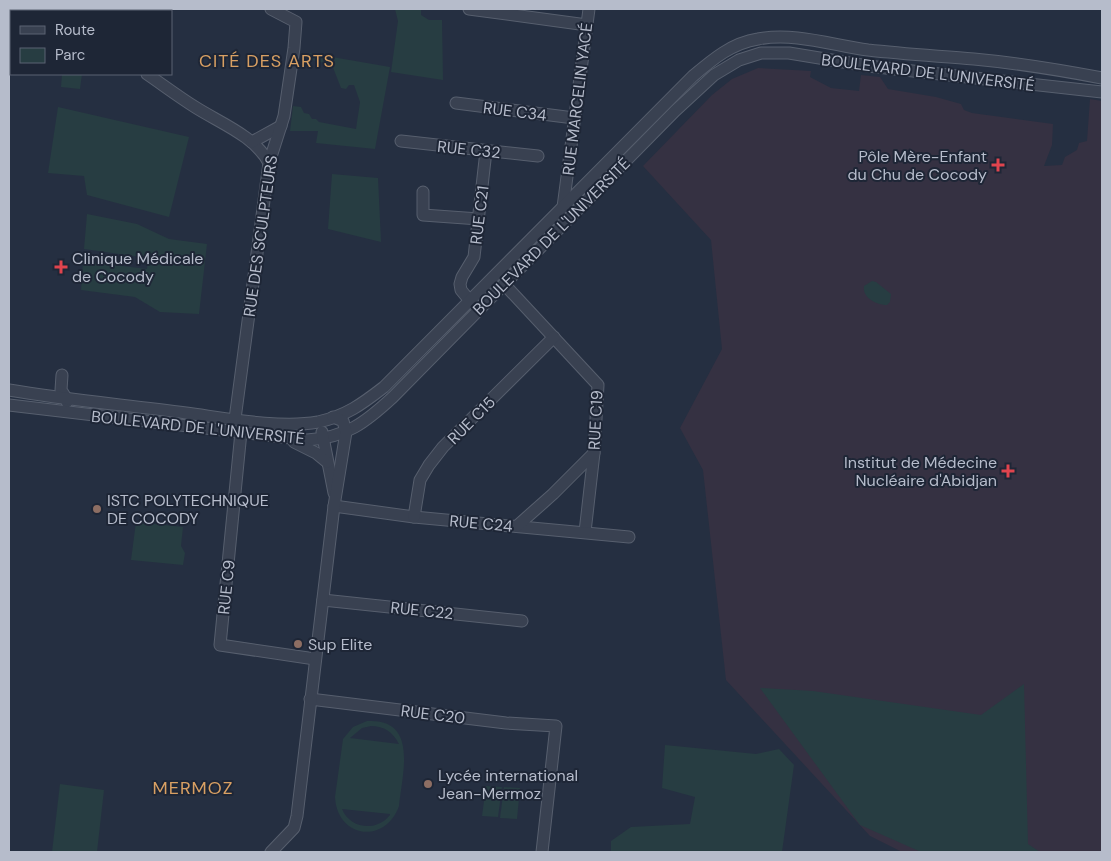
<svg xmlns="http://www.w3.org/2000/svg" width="1111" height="861" viewBox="0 0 1111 861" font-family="'DM Sans',sans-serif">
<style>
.medical{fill:#353142}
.green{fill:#273d42;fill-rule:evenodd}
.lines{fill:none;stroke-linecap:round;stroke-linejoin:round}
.minor-casing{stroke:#575f6e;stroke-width:13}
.minor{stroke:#394151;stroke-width:11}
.health-dot{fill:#e0444e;stroke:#1e2636;stroke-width:2}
.education-dot{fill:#8d6e63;stroke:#1e2636;stroke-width:2}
.labels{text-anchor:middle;stroke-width:4;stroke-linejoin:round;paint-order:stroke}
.street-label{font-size:16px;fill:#b6bccb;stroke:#1e2636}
.poi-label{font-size:16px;fill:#b6bccb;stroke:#1e2636;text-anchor:start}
.neighbourhood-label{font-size:18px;letter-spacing:1px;fill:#d9a063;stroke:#1e2636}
</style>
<rect width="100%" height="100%" fill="#252f41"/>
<polygon class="medical" points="758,68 811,71 810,77 831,88 859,91 861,75 880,77 888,89 936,97 961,104 964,110 972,113 1053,124 1052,145 1044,166 1062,165 1065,157 1077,150 1079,143 1087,141 1090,99 1102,101 1102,852 902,852 870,836 726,680 703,470 680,428 722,349 711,240 643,166 712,95 732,79"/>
<g class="green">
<polygon points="395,9 421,9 421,15 429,20 442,20 443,80 391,72 398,21"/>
<polygon points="309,53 390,67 375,149 316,143 318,131 290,131 293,106 301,107 304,113 309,114 312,119 316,119 319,122 356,129 360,102 354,85 349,85 346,89 341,88 332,65 308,59"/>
<polygon points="62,74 82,74 80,89 61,87"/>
<polygon points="58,107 189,137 169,217 87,195 84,176 48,173"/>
<polygon points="332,174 378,178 381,242 328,229"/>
<polygon points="87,214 137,224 169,239 207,244 199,314 160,312 135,297 81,290 83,261 147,269 148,258 84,249"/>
<path d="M872,281l4,1 15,12 -1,8 -3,3c-10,0 -25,-7 -23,-19z"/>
<polygon points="136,522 183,527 181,546 185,553 183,565 131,560"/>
<polygon points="1024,684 1028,844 1040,852 921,852 860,825 760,688 813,691 981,715"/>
<path d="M367,721c52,-3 35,53 32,85 -14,39 -62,32 -64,-9l8,-58 10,-12zM371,726c13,0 22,6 28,18l-49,-6 12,-10zM342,809l48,5v1c-13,17 -40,14 -48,-6z"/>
<polygon points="665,745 756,754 779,749 794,765 782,852 611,852 611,841 631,827 690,824 695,797 662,788"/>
<polygon points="60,784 104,790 97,852 52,852"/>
<polygon points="486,786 502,787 498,817 482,816"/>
<polygon points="504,787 520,788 517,819 500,818"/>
</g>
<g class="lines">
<g class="minor-casing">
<g id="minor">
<polyline points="469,9 587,25"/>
<polyline points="125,11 126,9"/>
<polyline points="9,35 11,35"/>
<path d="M147,74c16,11 32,23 48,33 25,16 60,29 74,56"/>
<polyline points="456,103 574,118"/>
<polyline points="401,141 538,156"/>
<polyline points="252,142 281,126"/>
<polyline points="423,192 423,215 479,219"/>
<polyline points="563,207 589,9"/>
<polyline points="504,284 598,385 594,453 585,532"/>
<polyline points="470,301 461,290 460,284 462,277 474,257 486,151"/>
<polyline points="62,375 61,390 66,398 67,402"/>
<path d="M9,390c58,10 118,15 177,23 38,5 94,16 132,9 28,-6 44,-18 66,-35l309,-311c20,-17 39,-33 65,-37 36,-7 74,6 110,11 35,4 71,6 106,9 43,4 86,11 128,19"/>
<path d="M9,405l298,35c39,-2 59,-18 86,-43l282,-286 39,-36 25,-15 22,-7h28l79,13 234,26"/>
<polyline points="235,419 269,163 284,116 294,48 296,22 271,9"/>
<polyline points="241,432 220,645 315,659"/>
<polyline points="322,432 334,493"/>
<polyline points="294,442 316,453 327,462"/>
<polyline points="334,506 414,517 629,537"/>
<polyline points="414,517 420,480 429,465 443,447 554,337"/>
<polyline points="517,526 553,494 594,453"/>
<polyline points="323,600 522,621"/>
<polyline points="310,699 506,723 556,726 542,852"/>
<polyline points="271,852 294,828 297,816 334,506 346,432 343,421 333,417"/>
</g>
</g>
<use href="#minor" class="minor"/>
</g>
<g class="health-dot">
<path d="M995.5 157.5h5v5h5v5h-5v5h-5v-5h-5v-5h5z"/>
<path d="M58.5 259.5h5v5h5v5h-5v5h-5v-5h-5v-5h5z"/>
<path d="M1005.5 463.5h5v5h5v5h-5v5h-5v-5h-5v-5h5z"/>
</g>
<g class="education-dot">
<circle cx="97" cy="509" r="5"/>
<circle cx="298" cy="644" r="5"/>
<circle cx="428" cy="784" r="5"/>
</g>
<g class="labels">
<g class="street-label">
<text transform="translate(928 72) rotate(7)" y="6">BOULEVARD DE L'UNIVERSITÉ</text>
<text transform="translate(577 99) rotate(-83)" y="6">RUE MARCELIN YACÉ</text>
<text transform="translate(515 111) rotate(7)" y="6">RUE C34</text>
<text transform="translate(469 149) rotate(6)" y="6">RUE C32</text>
<text transform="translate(479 215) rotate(-83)" y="6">RUE C21</text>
<text transform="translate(260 236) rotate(-82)" y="6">RUE DES SCULPTEURS</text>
<text transform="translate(551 236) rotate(-45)" y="6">BOULEVARD DE L'UNIVERSITÉ</text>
<text transform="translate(471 420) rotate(-45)" y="6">RUE C15</text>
<text transform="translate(595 420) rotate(-87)" y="6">RUE C19</text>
<text transform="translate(198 427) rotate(6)" y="6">BOULEVARD DE L'UNIVERSITÉ</text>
<text transform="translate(481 523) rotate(5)" y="6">RUE C24</text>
<text transform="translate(226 587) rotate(-84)" y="6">RUE C9</text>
<text transform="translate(422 610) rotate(6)" y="6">RUE C22</text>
<text transform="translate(433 714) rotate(7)" y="6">RUE C20</text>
</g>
<g class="poi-label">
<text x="987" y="162" text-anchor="end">Pôle Mère-Enfant<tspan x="987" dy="18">du Chu de Cocody</tspan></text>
<text x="72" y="264">Clinique Médicale<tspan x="72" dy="18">de Cocody</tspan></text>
<text x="997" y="468" text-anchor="end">Institut de Médecine<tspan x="997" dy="18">Nucléaire d'Abidjan</tspan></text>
<text x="107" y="506">ISTC POLYTECHNIQUE<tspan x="107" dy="18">DE COCODY</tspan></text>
<text x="308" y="650">Sup Elite</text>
<text x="438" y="781">Lycée international<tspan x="438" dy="18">Jean-Mermoz</tspan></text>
</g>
<g class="neighbourhood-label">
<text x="267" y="67">CITÉ DES ARTS</text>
<text x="193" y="794">MERMOZ</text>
</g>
</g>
<rect width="1111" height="861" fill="none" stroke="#b6bccb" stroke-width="20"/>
<rect x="10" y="10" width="162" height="65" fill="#1e2636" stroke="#5b6272"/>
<rect x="20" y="26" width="25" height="8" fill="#394151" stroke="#5b6272"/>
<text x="55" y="35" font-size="15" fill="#b6bccb">Route</text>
<rect x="20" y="48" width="25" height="15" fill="#273d42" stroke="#5b6272"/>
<text x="55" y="60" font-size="15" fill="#b6bccb">Parc</text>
</svg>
